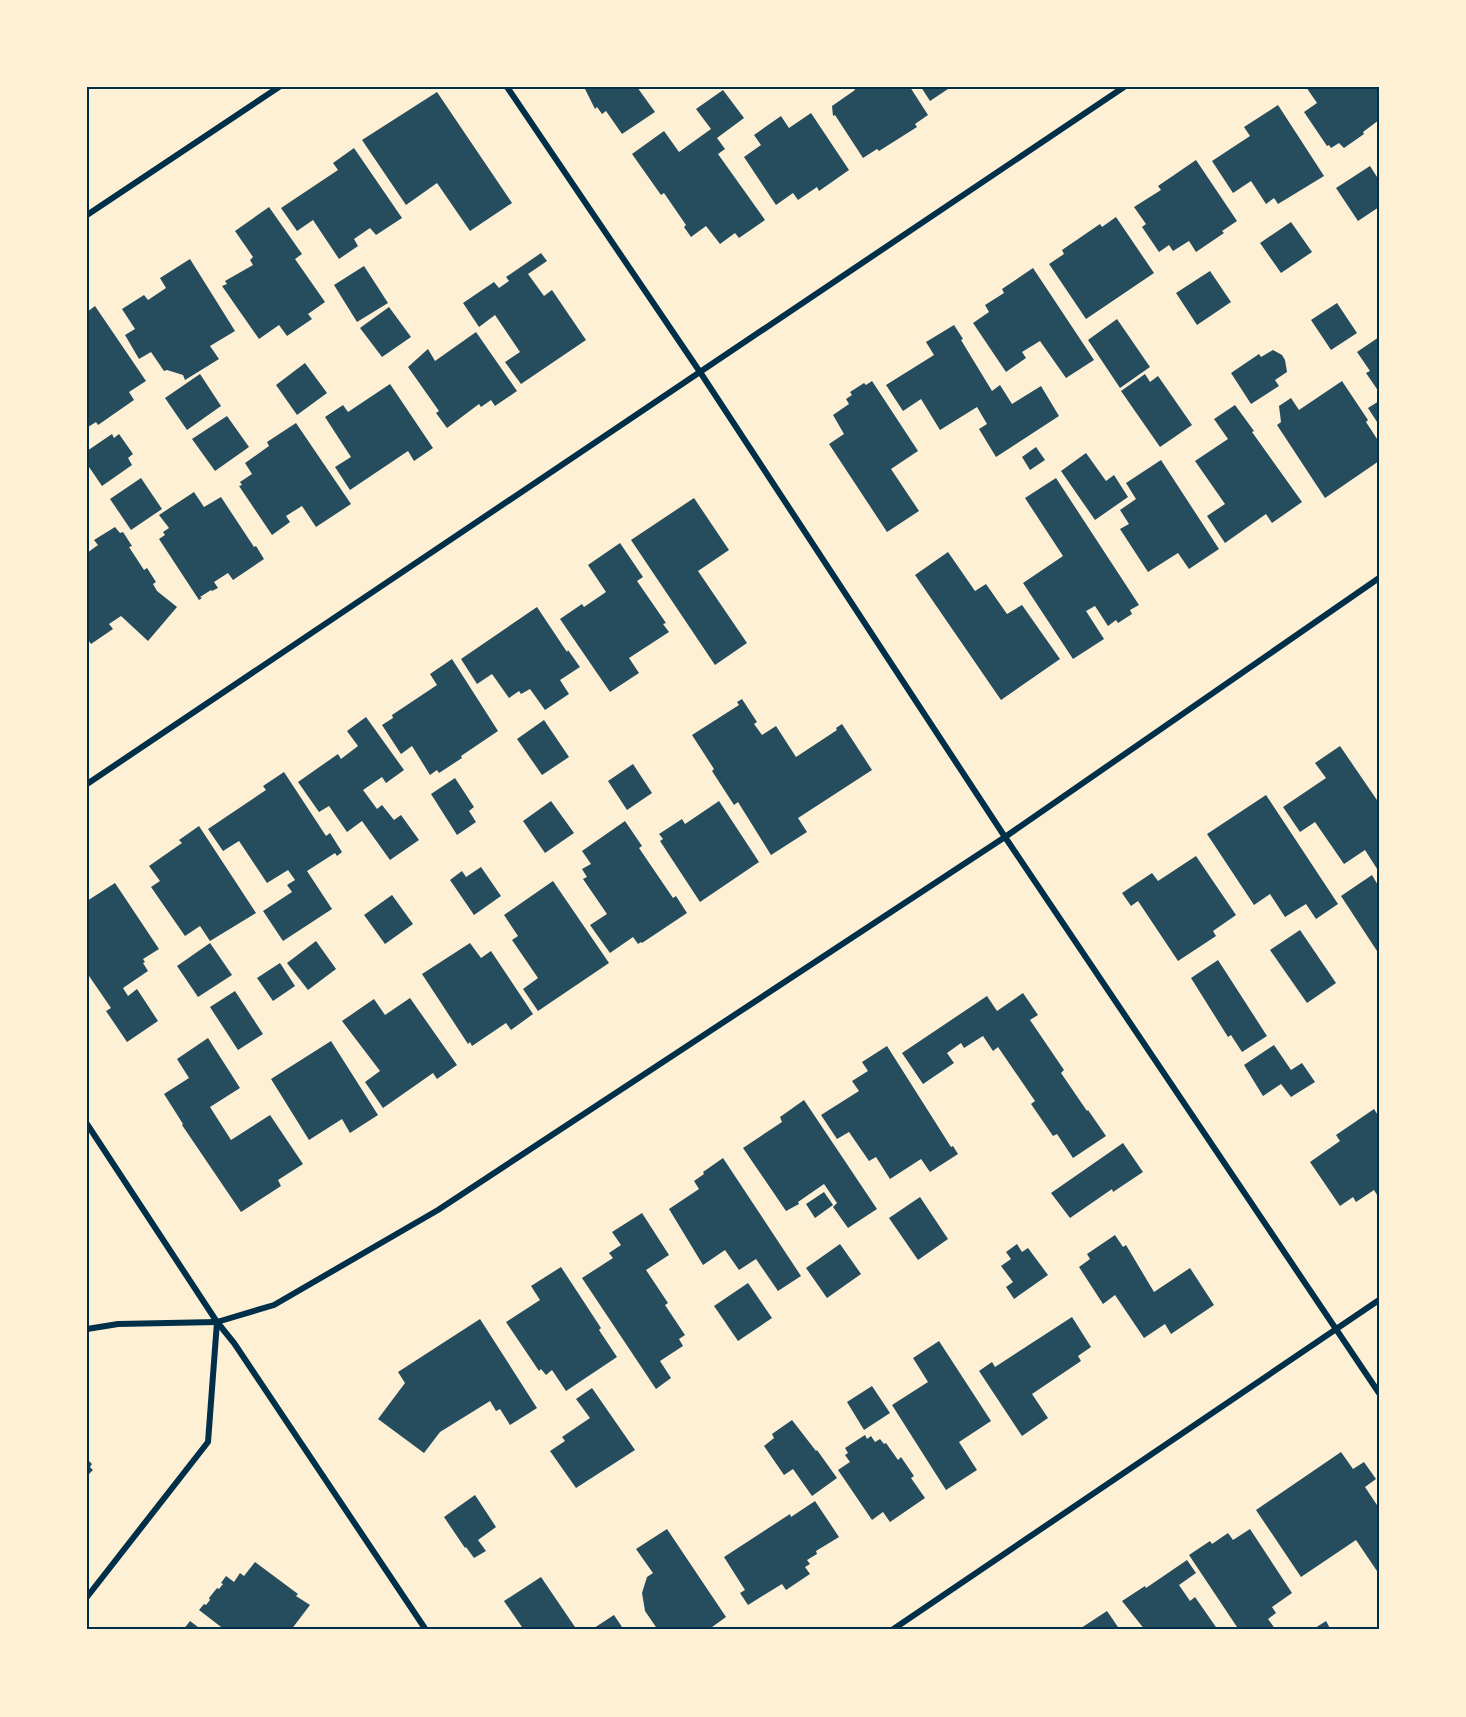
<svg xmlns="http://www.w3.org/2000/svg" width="1466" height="1717" viewBox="0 0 1466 1717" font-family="Jost,sans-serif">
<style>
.building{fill:#264d5e}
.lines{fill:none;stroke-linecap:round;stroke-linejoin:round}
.minor{stroke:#003049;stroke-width:6}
.neatline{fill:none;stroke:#003049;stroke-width:2}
</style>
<rect width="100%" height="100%" fill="#fdf0d5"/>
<g class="building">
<polygon points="584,87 637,87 655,112 622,134 606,111 602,114 597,107 595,109"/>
<polygon points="853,87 910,87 928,115 915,124 917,127 879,151 877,149 863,158 835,115 833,116 832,106 855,90"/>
<polygon points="921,87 951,87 930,101"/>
<polygon points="1306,87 1379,87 1379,120 1363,132 1364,134 1344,148 1339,143 1331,148 1329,145 1327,146 1304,112 1317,103"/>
<polygon points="723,90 744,118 717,138 725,149 718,154 765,220 739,238 735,233 720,244 706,226 691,237 684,227 686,225 664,193 661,195 632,154 664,131 679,152 711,129 696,109"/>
<polygon points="437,92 512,203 470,231 437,183 406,205 362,140"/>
<polygon points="1278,105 1324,176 1278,204 1274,198 1266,204 1251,181 1233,193 1212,161 1250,136 1244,127"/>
<polygon points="811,113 849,170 819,191 817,187 798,200 793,193 776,205 744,157 761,145 754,135 781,116 789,128"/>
<polygon points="354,148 402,218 376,235 370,228 354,239 358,246 339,259 313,220 297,231 281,208 338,170 333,163"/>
<polygon points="1196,160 1237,221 1222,231 1224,233 1196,252 1189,241 1173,251 1169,245 1159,252 1142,227 1146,224 1134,207 1161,190 1158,186"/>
<polygon points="1370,166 1379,180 1379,207 1358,221 1336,188"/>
<polygon points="269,207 302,254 295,259 325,302 308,314 312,319 287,336 279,325 259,339 222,286 227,284 225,281 253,265 250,260 253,257 235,231"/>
<polygon points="1116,217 1154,273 1086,319 1049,264 1064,254 1062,250 1100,224 1102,227"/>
<polygon points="1291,222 1312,252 1281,273 1260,243"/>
<polygon points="541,253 547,261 528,274 544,296 552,290 586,340 521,384 505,362 520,352 495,315 479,327 463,303 494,282 499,288 509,281 506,277"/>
<polygon points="190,259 235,331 210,346 219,359 185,380 183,375 167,370 164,371 151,352 139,359 125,335 135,329 122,309 144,295 148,300 166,288 160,278"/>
<polygon points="364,266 388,303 357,322 334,285"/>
<polygon points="1033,268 1094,360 1066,378 1040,341 1022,352 1026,358 1006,372 973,323 989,312 985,305 1004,293 1002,289"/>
<polygon points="1210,271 1231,302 1197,325 1176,293"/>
<polygon points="1337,303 1357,333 1331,350 1311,320"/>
<polygon points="95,306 146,381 129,392 134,400 98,425 96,422 88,427 87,312"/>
<polygon points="389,307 411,337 382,357 360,328"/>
<polygon points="1117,319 1150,367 1120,388 1088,340"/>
<polygon points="954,325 963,339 961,340 992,391 1000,385 1012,404 1041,386 1059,416 996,457 979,429 987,424 977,407 940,430 921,399 903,411 886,385 934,355 926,342"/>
<polygon points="476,332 517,391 495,406 491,400 481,407 479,404 447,428 436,413 439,411 408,367 428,349 435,361"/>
<polygon points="1379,337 1379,392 1366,373 1370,371 1357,352"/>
<polygon points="1273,350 1282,355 1285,360 1287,372 1275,380 1279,386 1251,404 1231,373 1259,354 1261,357"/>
<polygon points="305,363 327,393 297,415 276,385"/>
<polygon points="200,374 221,406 187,430 165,398"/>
<polygon points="1145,374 1150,382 1158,376 1192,425 1160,447 1121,391"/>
<polygon points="872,381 918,451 891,469 919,511 887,532 829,444 844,434 833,415 849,404 846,399 852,395 850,392 864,383 866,385"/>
<polygon points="1342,381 1368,420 1366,422 1379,442 1379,461 1325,498 1277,425 1281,422 1279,406 1291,398 1299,410"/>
<polygon points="390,384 433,448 414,461 408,451 350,490 335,467 351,457 325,417 343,405 348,412"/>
<polygon points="1379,401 1379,425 1368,408"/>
<polygon points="1235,405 1254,431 1252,432 1302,502 1272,523 1266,514 1225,543 1207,516 1225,504 1195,461 1228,439 1214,419"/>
<polygon points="227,416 249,447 215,471 192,439"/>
<polygon points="296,423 351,504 316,527 302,506 286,516 290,522 272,535 239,486 242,485 240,482 252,474 245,463 269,446 267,442"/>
<polygon points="112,434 114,438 119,434 133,454 128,458 132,465 102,486 87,464 87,451"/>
<polygon points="1036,447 1045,460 1030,470 1022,457"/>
<polygon points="1086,453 1106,481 1114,475 1128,497 1095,520 1061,471"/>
<polygon points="1161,460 1219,549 1189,569 1178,553 1148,572 1120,529 1129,524 1120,510 1136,499 1126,483"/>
<polygon points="141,478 162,509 131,530 110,499"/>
<polygon points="1056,478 1139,605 1130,610 1132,614 1118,623 1116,620 1108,626 1095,606 1086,611 1104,639 1073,659 1023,583 1063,556 1025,498"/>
<polygon points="194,492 204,507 221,497 254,547 256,546 264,559 233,580 228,573 214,582 218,588 212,591 211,590 200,597 202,598 199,600 159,539 165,535 163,532 169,528 159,515"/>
<polygon points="694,498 729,550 698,571 747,643 715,665 631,540"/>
<polygon points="115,527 120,533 123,532 132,546 129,547 144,570 147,568 156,582 153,584 157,591 177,607 148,641 121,616 109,624 113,629 91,644 87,638 87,553 98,545 94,540"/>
<polygon points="620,543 643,577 637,581 666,623 663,624 669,632 629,658 639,673 610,692 560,619 582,604 584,607 606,592 588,565"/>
<polygon points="948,552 975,591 986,584 1007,614 1022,605 1060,659 1001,700 915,575"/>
<polygon points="537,607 567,652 568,650 580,667 560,680 569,694 545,710 530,689 521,694 519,691 509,698 492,674 477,684 461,659"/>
<polygon points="452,659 498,731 461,756 462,758 439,773 437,770 430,775 412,746 401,754 382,725 393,718 392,715 437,685 430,674"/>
<polygon points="742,699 757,722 754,724 762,735 776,726 796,757 837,730 836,728 842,724 872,770 798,818 807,832 771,855 738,802 734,805 712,771 714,769 692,735 739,705 737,702"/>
<polygon points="366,717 404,770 386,783 382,777 363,790 377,809 382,805 394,820 401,815 419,840 390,860 362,821 347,832 329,806 319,812 298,782 338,754 341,759 358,746 347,731"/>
<polygon points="544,720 569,757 542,775 517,739"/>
<polygon points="1340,746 1379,803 1379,872 1365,850 1344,864 1315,822 1300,832 1283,807 1326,778 1315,763"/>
<polygon points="633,764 652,793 627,810 608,781"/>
<polygon points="284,772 326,836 330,833 342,852 337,856 335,853 307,871 332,909 283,941 263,911 292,892 287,885 295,880 288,870 267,883 239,841 223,851 208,829 266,790 263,786"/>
<polygon points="455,778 474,807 469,811 476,822 457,835 431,794"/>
<polygon points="1266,795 1338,904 1316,919 1306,904 1285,917 1270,894 1254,905 1207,834"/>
<polygon points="551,801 574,833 545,853 523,821"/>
<polygon points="719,801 759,862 700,902 660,841 663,839 659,834 682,819 685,824"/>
<polygon points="625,821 642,846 639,848 673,898 676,896 687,913 642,943 641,942 638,944 633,937 610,953 590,925 607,914 583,879 587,877 582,869 591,864 582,851"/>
<polygon points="199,826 256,913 210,941 200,926 185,936 151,887 160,881 149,866 182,843 179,840"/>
<polygon points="1196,856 1236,915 1213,931 1216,936 1178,961 1138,901 1131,906 1122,893 1152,873 1158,881"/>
<polygon points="481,867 501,896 474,915 450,880 462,871 466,877"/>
<polygon points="1372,875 1379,887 1379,949 1377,951 1341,896"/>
<polygon points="553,881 609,963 538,1011 523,989 538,978 512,940 518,936 504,915"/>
<polygon points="115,883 159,949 143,959 145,962 143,963 148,971 123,988 128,996 137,989 158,1021 127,1042 106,1011 111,1008 87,973 87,901"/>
<polygon points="392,895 413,924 385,944 364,915"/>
<polygon points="1300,930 1336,983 1307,1003 1270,950"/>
<polygon points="316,941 336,969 308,990 287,963"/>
<polygon points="210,943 232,975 198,997 177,966"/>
<polygon points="470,943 481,958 491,951 533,1014 511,1030 506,1023 472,1046 470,1042 468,1044 422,974"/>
<polygon points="1218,960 1267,1036 1242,1052 1231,1035 1228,1037 1191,978"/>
<polygon points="280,963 295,986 273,1001 257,978"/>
<polygon points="235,991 263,1034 238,1050 210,1007"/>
<polygon points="1023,993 1038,1015 1030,1020 1064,1070 1061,1073 1087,1111 1088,1110 1106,1136 1073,1158 1057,1134 1053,1136 1031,1104 1035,1101 998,1047 993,1051 983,1036 964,1048 961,1043 947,1053 954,1063 923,1084 902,1053 987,996 997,1011"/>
<polygon points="410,998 457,1065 437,1079 433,1073 383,1108 365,1082 380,1071 342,1021 374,999 385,1015"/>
<polygon points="208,1038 240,1088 210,1107 231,1140 270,1115 303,1164 278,1180 281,1186 241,1212 182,1125 183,1124 164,1094 189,1078 177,1059"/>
<polygon points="331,1041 378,1115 350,1133 342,1119 309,1140 271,1079"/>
<polygon points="1274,1045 1291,1070 1302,1063 1315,1082 1291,1097 1281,1084 1263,1096 1244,1065"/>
<polygon points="887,1046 951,1147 953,1146 958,1154 930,1172 921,1159 890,1179 876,1157 869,1161 849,1132 837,1139 821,1115 859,1091 852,1081 868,1071 862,1062"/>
<polygon points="804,1100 877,1209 848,1228 833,1207 837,1203 824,1184 798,1202 799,1204 786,1211 743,1148 782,1122 780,1117"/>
<polygon points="1374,1109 1379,1117 1379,1198 1374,1190 1356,1202 1353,1197 1340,1206 1310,1162 1340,1141 1336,1135"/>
<polygon points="1123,1143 1143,1172 1113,1192 1112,1189 1070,1218 1051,1193"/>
<polygon points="723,1158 801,1276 778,1291 756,1259 739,1270 725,1250 703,1265 669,1209 699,1189 694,1181 704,1174 703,1172"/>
<polygon points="824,1192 833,1205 815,1218 806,1204"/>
<polygon points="920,1197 948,1239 918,1260 889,1218"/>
<polygon points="642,1213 669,1255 646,1270 668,1303 665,1305 685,1335 679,1339 683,1346 660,1361 671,1378 656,1389 582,1278 613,1258 609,1253 621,1245 612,1232"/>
<polygon points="1115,1235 1123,1247 1126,1245 1154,1292 1190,1268 1214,1305 1171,1334 1165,1324 1144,1338 1115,1295 1103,1304 1079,1267 1090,1259 1087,1254"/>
<polygon points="840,1244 861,1274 827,1298 806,1268"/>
<polygon points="1017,1244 1022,1252 1028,1248 1048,1275 1014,1299 1006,1287 1013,1282 1001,1266 1011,1259 1006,1252"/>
<polygon points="561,1267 601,1328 599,1330 617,1357 566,1391 552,1370 546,1375 541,1369 539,1371 506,1322 540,1300 531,1286"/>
<polygon points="748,1283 772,1318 738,1341 714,1306"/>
<polygon points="1072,1317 1091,1347 1078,1356 1081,1361 1032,1394 1048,1418 1022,1436 979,1371 992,1362 995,1367"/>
<polygon points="480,1319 537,1408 510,1425 500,1409 496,1411 490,1401 440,1432 424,1453 378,1419 405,1383 398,1372"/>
<polygon points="939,1341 991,1421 959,1442 977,1470 946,1490 892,1405 928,1382 913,1358"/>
<polygon points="872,1386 890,1413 864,1430 847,1402"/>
<polygon points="592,1388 635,1450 576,1488 550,1451 565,1441 562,1437 590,1418 576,1399"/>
<polygon points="792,1420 816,1451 817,1450 837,1478 812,1496 793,1469 784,1475 764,1446 774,1438 772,1434"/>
<polygon points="865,1435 867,1439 871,1436 875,1442 880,1439 884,1444 886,1443 898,1460 901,1457 914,1476 911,1478 925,1498 890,1522 883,1512 872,1520 838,1470 850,1462 845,1455 848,1453 845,1448"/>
<polygon points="1341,1452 1353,1469 1364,1462 1376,1479 1365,1487 1379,1508 1379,1574 1356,1540 1301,1577 1256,1510"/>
<polygon points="87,1459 92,1464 90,1467 93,1470 87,1476"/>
<polygon points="475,1495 496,1527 478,1540 486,1551 474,1558 466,1547 465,1548 444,1517"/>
<polygon points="815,1501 839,1537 816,1551 817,1554 807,1560 810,1564 805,1567 810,1574 786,1590 782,1584 748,1605 740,1593 745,1590 724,1557 790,1514 791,1517"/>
<polygon points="667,1529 726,1617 708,1630 658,1630 645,1611 642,1593 647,1577 653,1573 636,1549"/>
<polygon points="1250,1529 1292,1593 1272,1607 1276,1613 1268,1619 1276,1630 1239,1630 1189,1555 1210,1541 1212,1544 1228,1533 1233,1540"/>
<polygon points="1187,1560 1196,1573 1179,1585 1190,1601 1195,1597 1218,1630 1145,1630 1122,1601 1145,1586 1146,1588"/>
<polygon points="255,1562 298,1594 296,1596 310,1605 291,1630 225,1630 199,1610 204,1604 206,1605 210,1600 209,1598 217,1588 219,1589 223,1584 221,1583 226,1576 234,1582 240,1573 244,1576"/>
<polygon points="541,1577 577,1630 524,1630 504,1601"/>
<polygon points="1107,1611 1120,1630 1078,1630"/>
<polygon points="614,1615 624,1630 591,1630"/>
<polygon points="190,1621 202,1630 183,1630"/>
<polygon points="1326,1621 1331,1630 1312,1630"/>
</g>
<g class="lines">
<g class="minor">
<polyline points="507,87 700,372 1005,837 1379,1393"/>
<polyline points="87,215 279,87"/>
<polyline points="87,784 1124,87"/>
<polyline points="87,1124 217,1322 234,1343 426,1630"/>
<polyline points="87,1329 118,1324 217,1322 274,1305 438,1210 1005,837 1379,578"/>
<polyline points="87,1597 208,1442 217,1322"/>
<polyline points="892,1630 1379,1300"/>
</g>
</g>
<rect width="1466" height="1717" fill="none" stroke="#fdf0d5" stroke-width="177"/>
<rect x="88" y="88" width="1290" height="1540" class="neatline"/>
</svg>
